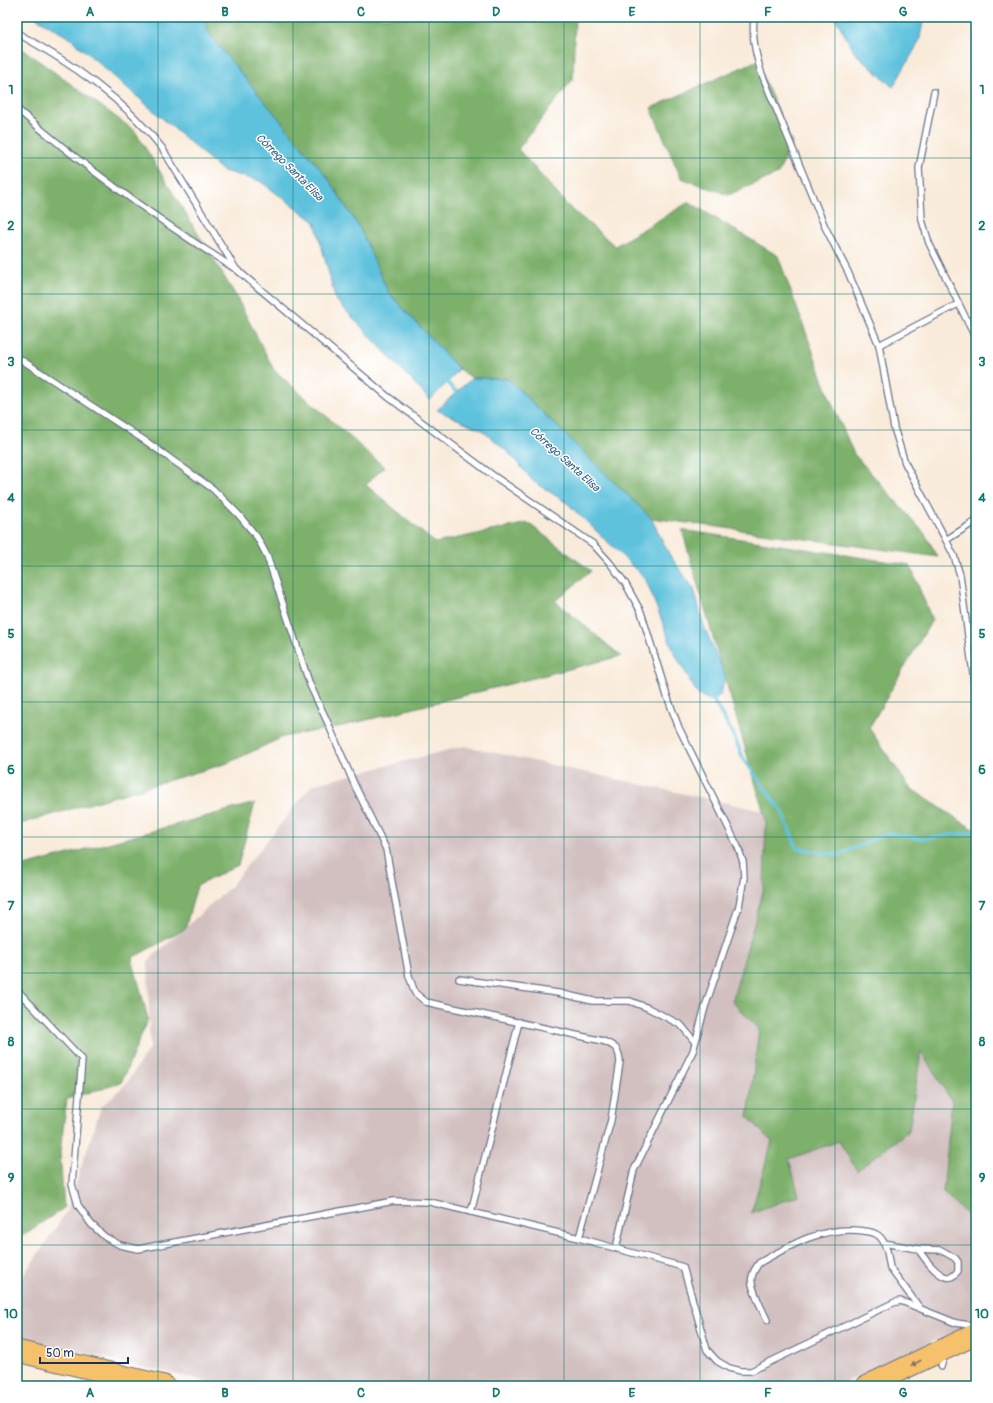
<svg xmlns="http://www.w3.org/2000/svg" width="993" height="1403" viewBox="0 0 993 1403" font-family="Pangolin,sans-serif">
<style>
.industrial{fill:#d2bfbf}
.forest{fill:#7db06a;stroke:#4c7064}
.water{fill:#5fc2dd;stroke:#3d789e}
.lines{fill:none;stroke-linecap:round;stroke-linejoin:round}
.stream{stroke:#5fc2dd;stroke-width:3.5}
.lane-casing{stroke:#697189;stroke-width:8}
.highway-casing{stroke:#697189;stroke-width:23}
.lane{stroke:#fff;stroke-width:5.5}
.highway{stroke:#f5c16b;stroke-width:21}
.oneway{fill:#7d7164}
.grid{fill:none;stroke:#0f766e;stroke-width:1;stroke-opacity:0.55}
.labels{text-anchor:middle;stroke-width:3;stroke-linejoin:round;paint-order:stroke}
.water-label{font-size:11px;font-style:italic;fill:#2f5b84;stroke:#fff}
.neatline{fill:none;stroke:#0f766e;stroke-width:1.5}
.grid-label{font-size:13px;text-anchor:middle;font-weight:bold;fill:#0f766e}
</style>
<rect width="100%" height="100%" fill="#fff"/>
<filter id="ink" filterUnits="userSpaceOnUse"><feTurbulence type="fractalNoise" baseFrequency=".025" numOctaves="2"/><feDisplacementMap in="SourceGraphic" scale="8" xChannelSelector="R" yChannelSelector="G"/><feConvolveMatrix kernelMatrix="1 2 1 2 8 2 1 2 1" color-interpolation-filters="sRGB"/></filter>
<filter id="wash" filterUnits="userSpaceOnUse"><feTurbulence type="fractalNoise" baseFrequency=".012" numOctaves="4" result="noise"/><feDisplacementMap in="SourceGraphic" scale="16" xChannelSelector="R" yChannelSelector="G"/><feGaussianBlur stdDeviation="0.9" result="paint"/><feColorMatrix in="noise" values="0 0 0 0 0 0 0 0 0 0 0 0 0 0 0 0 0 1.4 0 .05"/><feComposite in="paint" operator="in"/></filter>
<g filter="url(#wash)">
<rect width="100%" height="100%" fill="#f9ebda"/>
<polygon class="industrial" points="464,746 976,857 976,1322 838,1386 227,1386 17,1338 17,1285 67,1211 101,1107 126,1084 150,1047 148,961 229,888 312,785"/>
<g class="forest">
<polygon points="202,17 575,17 573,79 518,149 567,205 615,246 689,202 778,256 831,401 854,454 925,534 938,557 651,518 508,379 472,378 459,369 388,292 360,229 328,178 212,38"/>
<polygon points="17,45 135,131 236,296 274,370 384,467 366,485 435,543 528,523 591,571 555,601 621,656 343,726 283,737 228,763 17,825"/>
<polygon points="756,61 792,143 778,174 728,195 681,178 651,108"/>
<polygon points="682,530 910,565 932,620 869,728 910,788 976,831 976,1214 975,1223 943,1192 952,1101 921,1052 909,1130 857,1171 839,1141 789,1159 799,1195 751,1213 772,1142 748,1117 759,1029 732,1002 764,888 766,820"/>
<polygon points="255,803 238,865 197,886 185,929 132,958 148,1019 121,1083 67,1099 60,1152 64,1208 17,1239 17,868"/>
</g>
<g class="water">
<polygon points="35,17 202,17 212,38 328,178 360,229 388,292 459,369 447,383 430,400 336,300 315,222 260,181 223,171 71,39"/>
<polygon points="835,17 924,17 919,42 893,87 854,52"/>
<polygon points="472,378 508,379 651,518 669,554 694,589 704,626 725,676 721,694 713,701 698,695 674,652 646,580 610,544 567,503 533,481 509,453 482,430 437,410"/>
</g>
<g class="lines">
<g class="stream">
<polyline points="445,380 457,393 461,395"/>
<polyline points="712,698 733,734 743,758 782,811 797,848 838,855 889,833 922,839 972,832 976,830"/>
</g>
</g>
</g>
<g filter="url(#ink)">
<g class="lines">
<g class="lane-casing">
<g id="lane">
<path d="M754,17c-2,22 1,34 7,55l64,155 23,45 31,73 15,83 11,35 41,77 8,16 6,19 16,121"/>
<path d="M17,33c54,30 107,66 145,115l74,121 151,127 104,78 102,70 17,19 15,20 16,29 26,84 12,32 59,119 5,15 1,15 -5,29 -34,101 -12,44 -59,119 -18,78"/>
<polyline points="934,92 919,168 922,220 929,243 976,339"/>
<path d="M17,109c68,59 141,111 217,159"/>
<polyline points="879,345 958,304"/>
<path d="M17,357l130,85 66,47 25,25 19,23 10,19 43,129 17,36 28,65 31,63 23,127 6,17 11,9 177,39c12,5 16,7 17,21l-9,58 -32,118"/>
<polyline points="946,540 976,521"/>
<polyline points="459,979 558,993 593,1001 630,1001 648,1008 681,1025 695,1042"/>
<polyline points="17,990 82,1059 72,1184 78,1205 91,1224 105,1237 120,1245 138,1249 394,1201 430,1202 579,1238 683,1267 707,1350 717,1361 729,1368 741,1371 751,1371 893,1303 900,1301 906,1303 956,1323 976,1326"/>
<polyline points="471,1212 519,1022"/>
<path d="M918,1249c6,9 22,31 33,28 3,-1 5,-4 7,-6v-9l-3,-4 -14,-8 -23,-1 -34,-6 3,8 3,17 29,39"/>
<path d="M767,1320c-4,-9 -13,-26 -15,-36 -2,-8 3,-15 7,-21 33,-19 66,-38 105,-32 9,1 16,3 20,12"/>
<polyline points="941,1367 944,1356"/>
</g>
</g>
<g class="highway-casing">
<g id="highway">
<polyline points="17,1351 164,1386"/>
<polyline points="867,1386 976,1334"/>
</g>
</g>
<use href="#lane" class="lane"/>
<use href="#highway" class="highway"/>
</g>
<defs><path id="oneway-solid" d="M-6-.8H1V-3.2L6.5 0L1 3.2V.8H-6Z"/></defs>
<use class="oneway" href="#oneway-solid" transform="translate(916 1363) rotate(153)"/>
</g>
<path class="grid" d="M158,17v1369M293,17v1369M429,17v1369M564,17v1369M700,17v1369M835,17v1369M17,158h959M17,294h959M17,430h959M17,566h959M17,702h959M17,837h959M17,973h959M17,1109h959M17,1245h959"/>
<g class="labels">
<g class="water-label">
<text transform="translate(290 167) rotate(45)" y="4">Córrego Santa Elisa</text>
<text transform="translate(565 459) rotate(42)" y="4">Córrego Santa Elisa</text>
</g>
</g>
<rect width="993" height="1403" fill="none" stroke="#fff" stroke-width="44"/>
<path d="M40 1357v6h88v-6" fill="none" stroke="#1b2f5e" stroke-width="2"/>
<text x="46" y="1357" font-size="12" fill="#1b2f5e" stroke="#ffffff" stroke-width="3" paint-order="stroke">50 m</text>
<rect x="22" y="22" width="949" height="1359" class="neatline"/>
<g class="grid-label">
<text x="90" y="16">A</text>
<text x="225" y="16">B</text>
<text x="361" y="16">C</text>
<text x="496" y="16">D</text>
<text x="632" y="16">E</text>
<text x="768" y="16">F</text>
<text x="903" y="16">G</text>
<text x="11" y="94">1</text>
<text x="982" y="94">1</text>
<text x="11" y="230">2</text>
<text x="982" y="230">2</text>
<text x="11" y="366">3</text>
<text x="982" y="366">3</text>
<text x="11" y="502">4</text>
<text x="982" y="502">4</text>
<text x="11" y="638">5</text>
<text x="982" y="638">5</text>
<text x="11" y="774">6</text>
<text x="982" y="774">6</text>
<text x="11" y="910">7</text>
<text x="982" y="910">7</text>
<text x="11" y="1046">8</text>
<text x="982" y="1046">8</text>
<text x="11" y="1182">9</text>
<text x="982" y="1182">9</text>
<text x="11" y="1318">10</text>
<text x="982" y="1318">10</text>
<text x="90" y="1397">A</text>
<text x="225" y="1397">B</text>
<text x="361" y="1397">C</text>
<text x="496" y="1397">D</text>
<text x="632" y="1397">E</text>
<text x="768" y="1397">F</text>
<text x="903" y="1397">G</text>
</g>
</svg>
